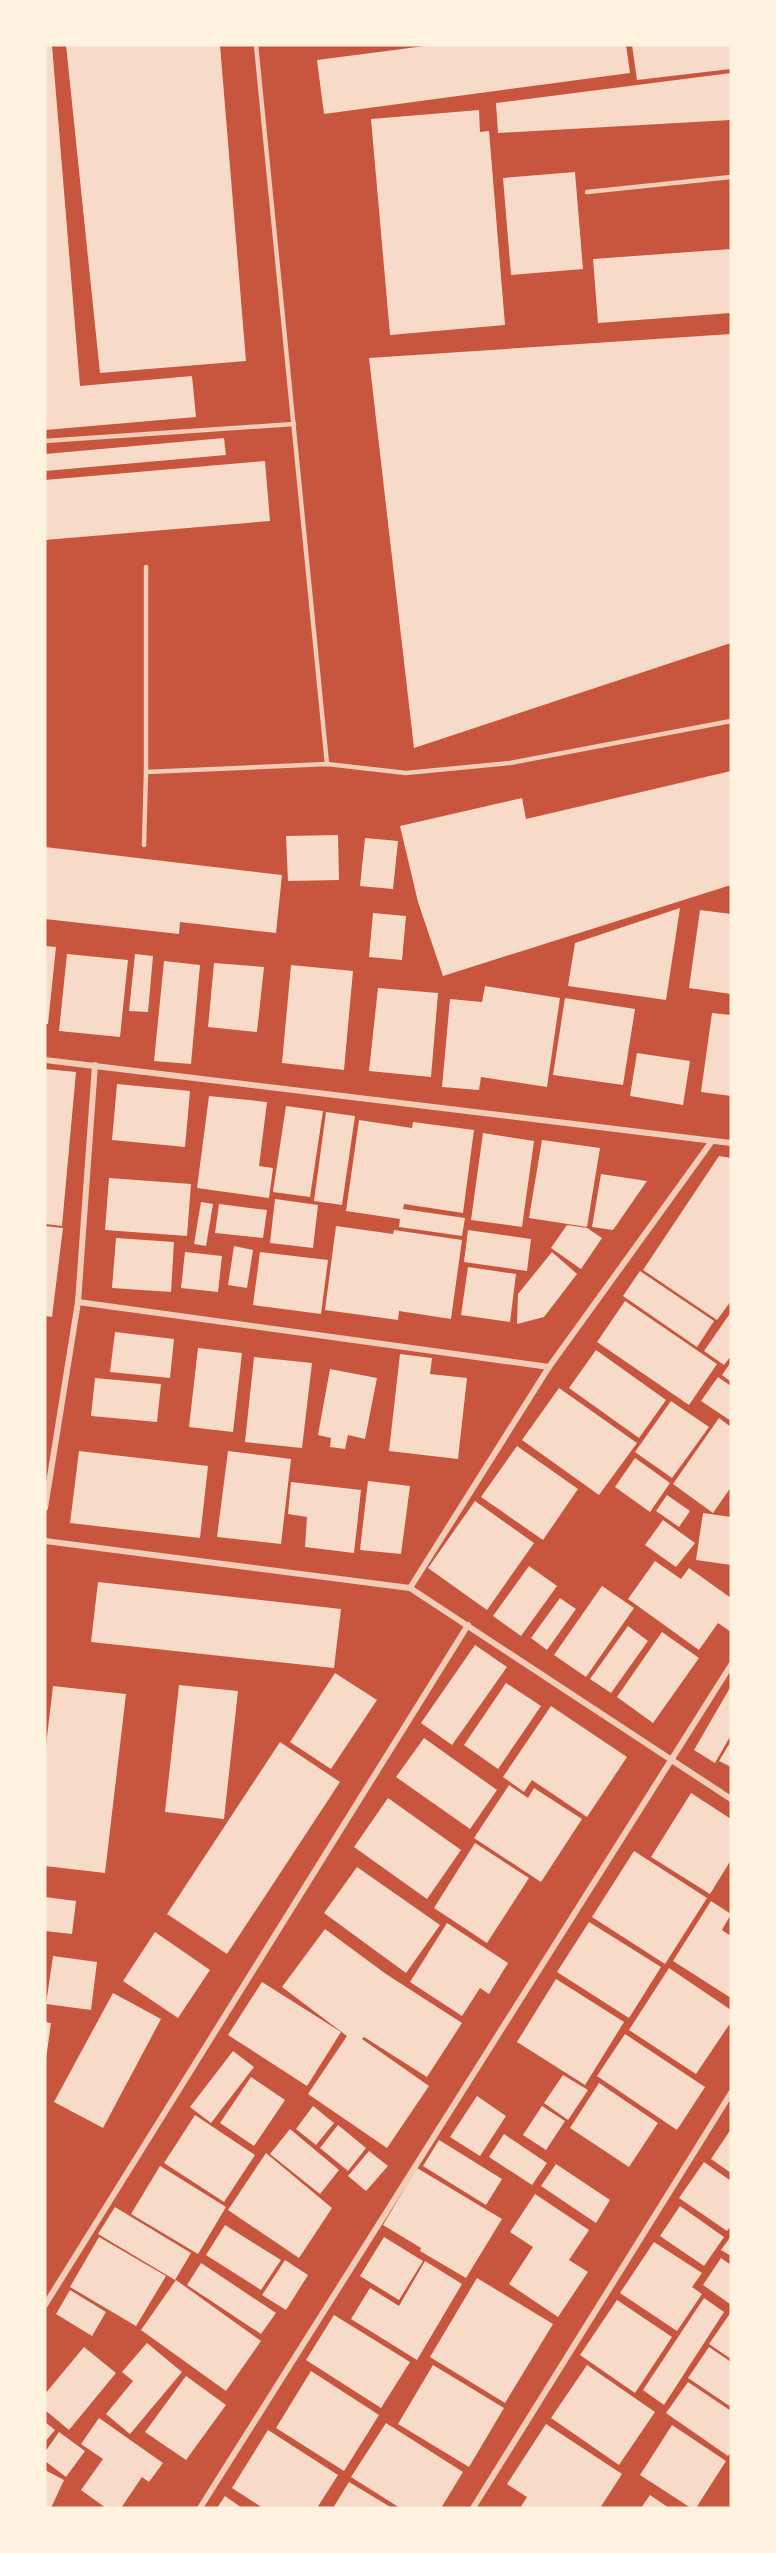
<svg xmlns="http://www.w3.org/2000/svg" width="776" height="2553" viewBox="0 0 776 2553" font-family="Roboto,sans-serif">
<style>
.building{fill:#f7dbc8}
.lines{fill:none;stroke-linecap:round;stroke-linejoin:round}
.service{stroke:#f1ccb7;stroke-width:4.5}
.minor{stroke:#f1ccb7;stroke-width:6}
</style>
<rect width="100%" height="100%" fill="#c8553d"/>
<g class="building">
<polygon points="45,45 52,45 80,386 192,376 196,417 45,430"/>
<polygon points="66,45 220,45 246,361 100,373"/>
<polygon points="433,45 626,45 630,73 324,114 317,60"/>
<polygon points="632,45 731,45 731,69 637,80"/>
<polygon points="731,73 731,120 498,133 496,103"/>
<polygon points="479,110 480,132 489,131 505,325 390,335 371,119"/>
<polygon points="575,172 583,269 511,275 503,178"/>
<polygon points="731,249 731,313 598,323 593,259"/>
<polygon points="731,334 731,643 414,748 369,358"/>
<polygon points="224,438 226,455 45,471 45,454"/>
<polygon points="265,461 270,521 45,540 45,480"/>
<polygon points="731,771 731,885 443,976 418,902 400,826 522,798 526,819"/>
<polygon points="338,835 339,880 288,881 286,836"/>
<polygon points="365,838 398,841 393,889 360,886"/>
<polygon points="45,847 282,875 276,933 180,922 179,934 45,919"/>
<polygon points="680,908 666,1000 568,986 575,943"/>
<polygon points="700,910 731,914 731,994 689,988"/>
<polygon points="373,913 406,916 402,960 369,957"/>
<polygon points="45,946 56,947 48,1024 45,1024"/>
<polygon points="67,954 128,960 120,1037 59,1031"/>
<polygon points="135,954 153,956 148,1012 129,1011"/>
<polygon points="164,961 200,965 191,1064 154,1061"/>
<polygon points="214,963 264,967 257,1032 208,1027"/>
<polygon points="291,965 353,971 344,1070 282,1063"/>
<polygon points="485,986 560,998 547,1087 481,1077 479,1090 442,1087 450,999 482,1002"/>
<polygon points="378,988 438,993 431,1077 369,1071"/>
<polygon points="565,998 635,1009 623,1085 553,1075"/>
<polygon points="712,1013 731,1015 731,1096 701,1092"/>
<polygon points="637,1053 690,1061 683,1105 630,1096"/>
<polygon points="45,1069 76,1072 62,1226 45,1224"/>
<polygon points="117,1084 190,1091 185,1147 112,1140"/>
<polygon points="209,1096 267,1102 259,1166 273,1168 269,1198 197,1188"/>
<polygon points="286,1106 323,1111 310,1197 273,1192"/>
<polygon points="326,1112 355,1116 342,1205 314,1201"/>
<polygon points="359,1120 412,1128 413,1122 474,1130 463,1213 404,1204 403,1209 465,1218 462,1236 399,1227 400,1219 346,1211"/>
<polygon points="483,1133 534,1141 522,1227 471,1220"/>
<polygon points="542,1140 600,1148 587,1227 529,1218"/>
<polygon points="719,1156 731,1158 731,1301 717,1320 643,1270"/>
<polygon points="601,1174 647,1181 613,1230 592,1227"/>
<polygon points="109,1178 191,1184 187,1236 105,1230"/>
<polygon points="275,1199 318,1205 313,1248 270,1243"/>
<polygon points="201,1202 213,1204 206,1246 194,1244"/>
<polygon points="219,1204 267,1210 263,1238 215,1233"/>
<polygon points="567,1225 587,1228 602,1238 581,1269 551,1248"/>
<polygon points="45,1226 63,1228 52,1317 45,1316"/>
<polygon points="336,1226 393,1234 394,1230 462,1240 451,1319 399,1311 398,1320 325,1310"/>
<polygon points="468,1230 531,1239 527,1271 464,1262"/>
<polygon points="116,1238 174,1242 171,1292 112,1288"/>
<polygon points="234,1246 253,1250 247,1288 228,1285"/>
<polygon points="185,1252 222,1256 218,1292 181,1288"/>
<polygon points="260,1252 328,1260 321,1314 253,1305"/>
<polygon points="552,1252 577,1274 544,1317 517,1324 518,1294"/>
<polygon points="468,1267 516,1274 510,1322 461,1315"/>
<polygon points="640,1271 714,1321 697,1347 623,1296"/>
<polygon points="625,1301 717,1364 689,1405 597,1342"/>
<polygon points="731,1312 731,1356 724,1365 704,1351"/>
<polygon points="115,1332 174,1339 170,1378 110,1372"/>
<polygon points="198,1348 242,1353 233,1432 189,1427"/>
<polygon points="596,1350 666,1400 639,1438 569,1388"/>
<polygon points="400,1354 432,1358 430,1374 467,1378 458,1459 389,1451"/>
<polygon points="254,1357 312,1363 302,1448 245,1442"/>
<polygon points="731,1362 731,1382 722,1375"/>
<polygon points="330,1369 377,1378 365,1439 348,1435 345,1449 330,1447 331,1438 318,1435"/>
<polygon points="718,1377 731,1386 731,1421 701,1401"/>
<polygon points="95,1378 161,1384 157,1422 91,1416"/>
<polygon points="559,1388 637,1443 599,1495 522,1440"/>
<polygon points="671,1401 709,1427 672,1478 635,1452"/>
<polygon points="719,1418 731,1427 731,1487 713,1513 673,1484"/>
<polygon points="517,1446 578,1489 543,1540 481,1497"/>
<polygon points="79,1451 208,1466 200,1538 70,1523"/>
<polygon points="228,1451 291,1459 281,1544 217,1537"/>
<polygon points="635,1458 670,1483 650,1512 615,1487"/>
<polygon points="368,1481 410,1486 401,1554 360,1550"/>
<polygon points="291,1482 361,1490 354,1553 305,1547 307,1517 288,1514"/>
<polygon points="667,1495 690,1511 679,1527 656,1511"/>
<polygon points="475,1501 534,1543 487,1610 428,1568"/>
<polygon points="703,1513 731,1517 731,1565 696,1560"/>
<polygon points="663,1520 695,1543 676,1567 645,1545"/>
<polygon points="655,1561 681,1579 689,1568 731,1598 731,1632 718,1623 699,1650 628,1599"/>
<polygon points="529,1566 557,1586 521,1636 493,1616"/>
<polygon points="98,1582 341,1609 334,1668 91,1642"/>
<polygon points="602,1586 634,1608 586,1677 554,1655"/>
<polygon points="560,1598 576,1609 547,1650 531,1638"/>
<polygon points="628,1626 648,1641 611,1693 590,1679"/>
<polygon points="662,1632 699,1658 653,1723 617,1697"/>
<polygon points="475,1645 507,1667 452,1745 421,1723"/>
<polygon points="335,1673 377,1700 331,1769 290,1742"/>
<polygon points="506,1683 541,1706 498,1769 464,1745"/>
<polygon points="179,1685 238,1691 224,1819 165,1812"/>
<polygon points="53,1686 126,1694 105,1873 45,1866 45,1754"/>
<polygon points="731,1686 731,1735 715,1763 694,1750"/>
<polygon points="551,1706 627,1757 587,1817 532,1780 524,1792 503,1777"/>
<polygon points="424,1738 497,1790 470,1829 396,1777"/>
<polygon points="731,1741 731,1767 719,1761"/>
<polygon points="280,1742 340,1782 227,1954 167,1914"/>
<polygon points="509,1785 528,1798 534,1788 582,1819 541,1882 474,1838"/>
<polygon points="691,1793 731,1819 731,1860 710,1894 651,1857"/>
<polygon points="388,1798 461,1850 427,1899 354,1847"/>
<polygon points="475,1843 529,1878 487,1943 434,1908"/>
<polygon points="634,1851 707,1898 665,1964 592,1917"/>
<polygon points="357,1867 440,1925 406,1973 324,1913"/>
<polygon points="45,1897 76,1901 72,1934 45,1931"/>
<polygon points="711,1901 731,1914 722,1930 731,1936 731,1998 673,1961"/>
<polygon points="589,1922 661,1967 629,2018 557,1972"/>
<polygon points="447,1923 508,1963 489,1994 480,1988 462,2016 410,1982"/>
<polygon points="325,1929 386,1974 462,2023 427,2077 364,2037 362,2039 429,2086 387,2148 308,2094 347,2036 282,1987"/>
<polygon points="155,1932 210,1970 178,2018 123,1981"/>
<polygon points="53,1956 97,1962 91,2010 46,2004"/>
<polygon points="669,1968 731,2010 731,2022 696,2074 629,2030"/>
<polygon points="556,1979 624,2022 585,2085 517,2042"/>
<polygon points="262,1982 341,2032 307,2086 228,2035"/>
<polygon points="113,1993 161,2019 103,2128 54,2102"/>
<polygon points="45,2022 51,2023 46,2059 45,2059"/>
<polygon points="625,2034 705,2087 677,2130 597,2076"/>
<polygon points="233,2051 254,2067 211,2123 190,2107"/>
<polygon points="563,2075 588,2090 568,2120 544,2103"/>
<polygon points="251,2077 285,2100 254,2146 220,2123"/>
<polygon points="599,2083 658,2123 629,2167 570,2128"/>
<polygon points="477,2096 506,2116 480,2156 450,2137"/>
<polygon points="313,2106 334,2123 316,2145 296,2129"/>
<polygon points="542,2106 565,2121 546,2150 523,2135"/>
<polygon points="195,2115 255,2155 224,2202 164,2163"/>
<polygon points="338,2125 366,2148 348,2171 320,2148"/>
<polygon points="290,2129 339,2170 320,2194 270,2154"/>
<polygon points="731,2129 731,2173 711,2159"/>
<polygon points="504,2134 547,2163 532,2185 489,2157"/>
<polygon points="439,2140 502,2179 486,2205 423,2166"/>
<polygon points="369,2151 388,2166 366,2191 348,2176"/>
<polygon points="266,2153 332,2208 299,2258 228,2210"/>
<polygon points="704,2162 731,2181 731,2226 727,2231 679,2198"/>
<polygon points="556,2164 610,2200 596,2223 541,2186"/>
<polygon points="160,2166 226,2207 198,2254 131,2214"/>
<polygon points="417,2168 502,2219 466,2278 420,2251 421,2248 383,2225"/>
<polygon points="535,2194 589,2230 569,2260 588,2272 558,2317 509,2284 533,2247 510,2232"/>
<polygon points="680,2206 724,2237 704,2266 660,2236"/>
<polygon points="115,2207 191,2253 175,2280 98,2234"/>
<polygon points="225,2225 281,2260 261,2290 206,2255"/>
<polygon points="731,2236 731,2256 721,2250"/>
<polygon points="99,2237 166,2276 136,2326 70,2287"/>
<polygon points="384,2237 423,2261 399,2300 360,2276"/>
<polygon points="654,2242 702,2273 692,2287 702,2294 677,2331 620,2293"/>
<polygon points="721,2258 731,2265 730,2304 703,2285"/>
<polygon points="285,2260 308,2275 286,2310 262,2295"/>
<polygon points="425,2261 462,2284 417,2360 351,2319 370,2288 399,2306"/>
<polygon points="201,2263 276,2313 261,2334 187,2285"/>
<polygon points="477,2278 553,2324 505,2403 430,2357"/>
<polygon points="176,2280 261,2341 226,2391 141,2330"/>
<polygon points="70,2290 106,2312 92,2336 56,2314"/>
<polygon points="704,2298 724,2312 664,2405 643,2390"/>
<polygon points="617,2300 672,2337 635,2393 580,2355"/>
<polygon points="731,2312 731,2359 709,2344"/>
<polygon points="334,2315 410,2362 381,2408 306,2360"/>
<polygon points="147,2343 182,2372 130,2434 106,2414 133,2381 122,2372"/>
<polygon points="84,2347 116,2373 69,2430 45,2410 45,2394"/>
<polygon points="709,2347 731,2362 731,2407 688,2378"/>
<polygon points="433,2365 504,2408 469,2467 398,2424"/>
<polygon points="587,2365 655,2412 619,2465 551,2418"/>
<polygon points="311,2371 379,2415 344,2471 276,2428"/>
<polygon points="186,2376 226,2405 186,2460 145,2432"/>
<polygon points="688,2382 731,2411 731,2452 728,2456 666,2413"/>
<polygon points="99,2418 163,2463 149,2482 142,2477 121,2508 106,2508 81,2490 103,2459 81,2444"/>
<polygon points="45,2422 55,2430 45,2442"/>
<polygon points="386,2423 463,2472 441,2508 400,2508 351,2477"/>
<polygon points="546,2424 622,2474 600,2508 520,2508 527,2497 507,2484"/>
<polygon points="672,2425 726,2461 696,2508 691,2508 640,2475"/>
<polygon points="268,2430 338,2475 317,2508 263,2508 232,2488"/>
<polygon points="59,2432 85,2451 66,2477 45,2461 45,2452"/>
<polygon points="45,2470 64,2480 51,2508 45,2508"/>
<polygon points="349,2482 392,2508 333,2508"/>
<polygon points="650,2495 669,2508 641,2508"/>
<polygon points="225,2496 242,2508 217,2508"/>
</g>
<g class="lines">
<g class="service">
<polyline points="256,45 327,764"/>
<polyline points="587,192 731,177"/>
<polyline points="45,441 294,424"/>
<polyline points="146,772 327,764 406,773 510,763 731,721"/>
<polyline points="144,845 146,772 146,567"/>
</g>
<g class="minor">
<polyline points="45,1060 731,1143"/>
<polyline points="78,1302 549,1367"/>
<polyline points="45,1508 78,1302 95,1065"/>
<polyline points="45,1541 410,1588 731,1799"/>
<polyline points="410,1588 549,1367 712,1141"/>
<polyline points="45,2305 468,1625"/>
<polyline points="200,2508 731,1665"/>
<polyline points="473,2508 731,2093"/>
</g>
</g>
<rect width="776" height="2553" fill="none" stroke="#fff3e0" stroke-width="93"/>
</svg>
